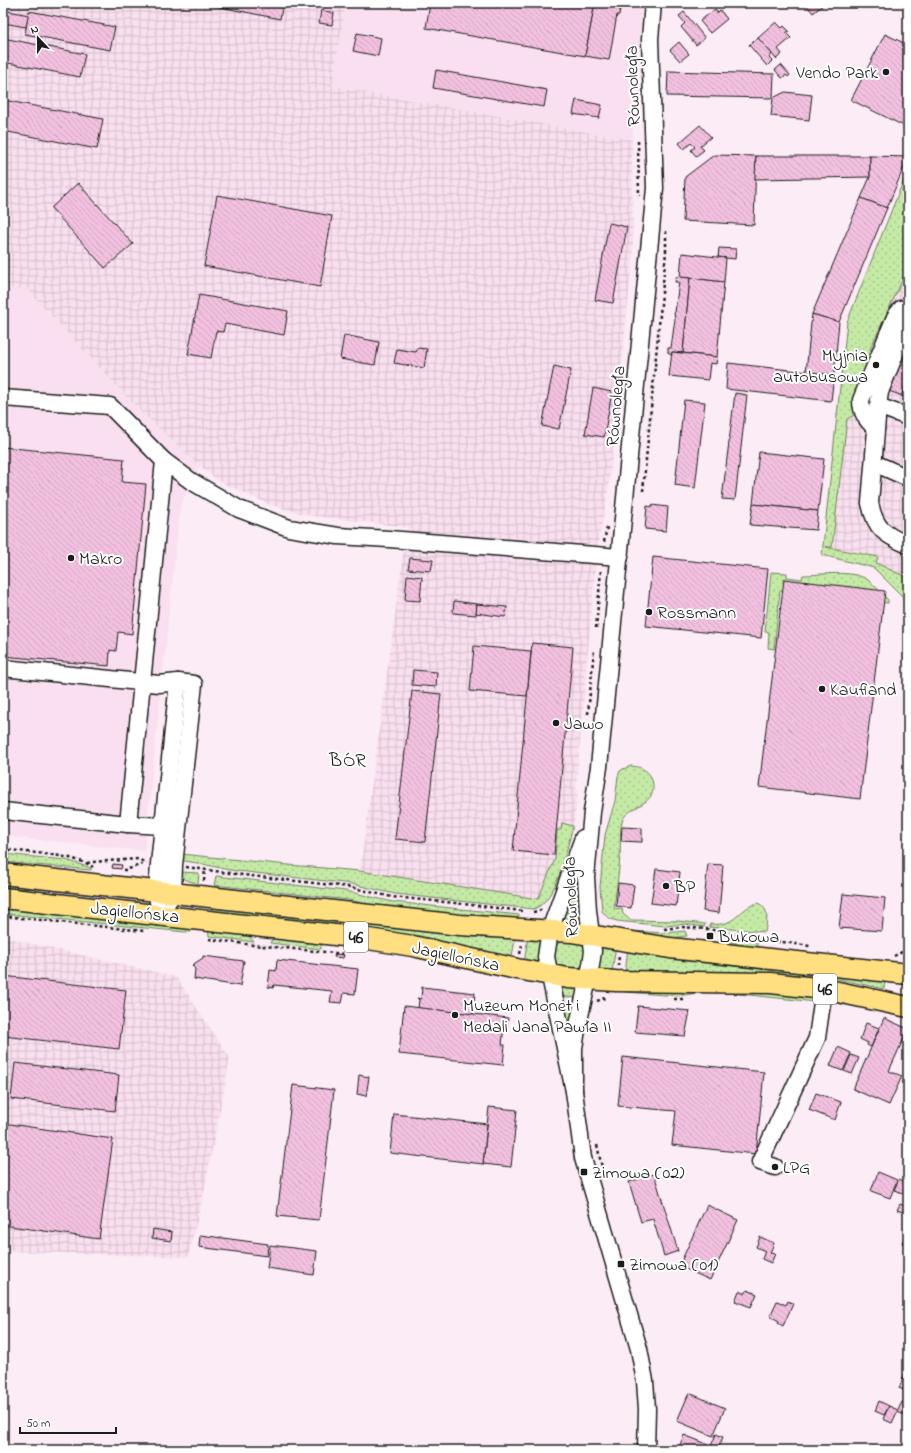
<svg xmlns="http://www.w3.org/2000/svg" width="911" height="1453" viewBox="0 0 911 1453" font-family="'Indie Flower',sans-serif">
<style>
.built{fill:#f9dfef}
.industrial{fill:url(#industrial-grid)}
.green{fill:url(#green-dots);stroke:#708360}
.building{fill:url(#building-back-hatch);stroke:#1c1c1c}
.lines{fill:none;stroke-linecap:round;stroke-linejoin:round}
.minor-casing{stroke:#1c1c1c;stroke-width:19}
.major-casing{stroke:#1c1c1c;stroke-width:23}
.path{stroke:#1c1c1c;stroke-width:2.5;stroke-dasharray:3 3;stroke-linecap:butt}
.minor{stroke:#fff;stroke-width:16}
.major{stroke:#ffdf80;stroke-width:20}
.poi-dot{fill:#1c1c1c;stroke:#fff;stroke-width:1.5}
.labels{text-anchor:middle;stroke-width:4;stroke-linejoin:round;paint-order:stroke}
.shield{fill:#fff;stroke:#606060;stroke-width:1}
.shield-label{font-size:17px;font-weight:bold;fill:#1c1c1c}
.poi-label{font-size:18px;fill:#1c1c1c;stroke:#fff;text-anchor:start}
.street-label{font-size:18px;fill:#1c1c1c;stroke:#fff}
.neighbourhood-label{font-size:19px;letter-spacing:1px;fill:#1c1c1c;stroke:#fff}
</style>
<defs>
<pattern id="industrial-grid" width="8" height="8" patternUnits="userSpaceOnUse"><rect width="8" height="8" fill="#f9dfef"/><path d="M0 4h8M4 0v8" fill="none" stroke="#d5bfcc"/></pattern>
<pattern id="green-dots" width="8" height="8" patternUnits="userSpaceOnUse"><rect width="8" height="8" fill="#c4eaa5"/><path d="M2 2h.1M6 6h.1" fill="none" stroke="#a8c88d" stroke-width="1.8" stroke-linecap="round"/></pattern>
<pattern id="building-back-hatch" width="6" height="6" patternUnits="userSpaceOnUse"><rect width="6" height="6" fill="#f3c1e0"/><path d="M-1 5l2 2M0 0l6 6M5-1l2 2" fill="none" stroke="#d0a5c0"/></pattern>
</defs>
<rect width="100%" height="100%" fill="#fbecf6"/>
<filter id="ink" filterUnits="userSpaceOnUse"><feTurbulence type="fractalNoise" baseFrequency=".025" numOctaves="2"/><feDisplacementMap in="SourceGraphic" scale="8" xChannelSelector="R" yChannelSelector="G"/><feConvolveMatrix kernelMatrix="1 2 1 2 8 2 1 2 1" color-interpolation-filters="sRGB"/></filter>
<g filter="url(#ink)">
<g class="built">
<polygon points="346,3 642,3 632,140 332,86"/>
<polygon points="3,288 27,289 138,409 200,466 195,474 180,506 144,851 3,836"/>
</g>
<g class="industrial">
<polygon points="3,3 346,3 332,86 632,140 633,255 609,485 597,549 576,788 578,793 573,826 555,859 538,899 360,871 407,527 306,515 268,504 217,480 191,458 138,409 27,289 3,288"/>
<polygon points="908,169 908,600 866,562 822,555 847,322"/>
<polygon points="3,937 176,977 230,1058 203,1196 188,1257 3,1251"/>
</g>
<g class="green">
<polygon points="908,169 908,268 870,349 874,351 863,381 854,415 847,419 832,547 826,547 878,557 876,563 908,578 908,602 874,568 822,555 847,322"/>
<path d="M771,572l16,1v4l15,2 1,-4c18,0 49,-6 65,5 7,5 13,13 20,20v3l-13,-1 -1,-2 -94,-9 -6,58 -6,-1 1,-16h-4z"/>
<path d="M631,766c14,1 23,8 22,24 -2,15 -24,17 -30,29 -4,9 -2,27 -3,37 -1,17 -4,35 -6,52l8,1 1,5 7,6 49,1 26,3 -1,3 -19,-3 -20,2 -48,-5 -9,-3 -6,-7 -2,-24 5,-52 10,-34 3,-25 2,-5 3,-2z"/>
<path d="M562,823l11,3c-6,21 -16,77 -40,83l-138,-15 -43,-10 -123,-14 -26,-6 -24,-4 2,-6 107,11 72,6 178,28 17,-40 2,-29h4z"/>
<polygon points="3,854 66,860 91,868 91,870 3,862"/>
<polygon points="578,869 583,903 568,901"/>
<polygon points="180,872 199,873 198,884 184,879"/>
<polygon points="216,876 346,891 393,902 519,915 518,923 379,907 349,900 214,885"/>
<polygon points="3,881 140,899 48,889 3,888"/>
<path d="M758,903c12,6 9,17 7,29l-56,-5 1,-3c28,3 26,-15 48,-21z"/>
<polygon points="212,904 516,935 511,961 211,913"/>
<polygon points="3,905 191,924 191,932 185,932 7,914 3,913"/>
<polygon points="565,912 584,915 584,923 580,924 563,921"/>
<path d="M208,930c15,1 36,-3 46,12l-45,-6z"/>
<polygon points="631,931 666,933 685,931 687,936 663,939 631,935"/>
<polygon points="528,937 539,937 541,942 539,964 524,963"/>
<polygon points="728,937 759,943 753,948 726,941 726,939"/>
<polygon points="274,938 308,939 321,945 321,949 270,943 271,941"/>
<path d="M563,940l17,2c7,8 6,13 4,22l-8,6 -17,-2c-6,-11 -8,-21 4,-28z"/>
<polygon points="601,945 616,945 612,973 596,973 600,958"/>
<polygon points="628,948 885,978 884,989 838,979 808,975 625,974"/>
<polygon points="561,987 575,987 578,989 577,998 559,996 560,988"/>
<polygon points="625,987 809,994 816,999 816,1002 710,991 678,996 625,992"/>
<polygon points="561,1003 576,1004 570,1032"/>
</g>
<g class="building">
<polygon points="200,3 283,3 280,19"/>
<polygon points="430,3 595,3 585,56 426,28"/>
<polygon points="595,3 621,3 619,15 617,15 609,60 585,56"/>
<polygon points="805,3 820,3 822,6 813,13"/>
<polygon points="715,9 717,13 720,10 727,19 710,33 700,21"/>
<polygon points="3,10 29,15 26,27 3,23"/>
<polygon points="321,10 334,13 332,25 319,23"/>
<polygon points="29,11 115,27 110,50 25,34"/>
<polygon points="684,12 705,38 696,45 681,27 685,23 679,16"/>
<polygon points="776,22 782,28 784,26 789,31 786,33 791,38 778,49 782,54 776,59 758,38"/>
<polygon points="357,33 381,38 378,56 353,51"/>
<polygon points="885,34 908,45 908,128 851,100"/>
<polygon points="3,38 85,54 80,77 3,62"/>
<polygon points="758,38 772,54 769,58 772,61 767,66 749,45"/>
<polygon points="679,42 689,54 680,61 670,50"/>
<polygon points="781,65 790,75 788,77 786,75 782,78 775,70"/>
<polygon points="436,70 547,90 544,107 433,88"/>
<polygon points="668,71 774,74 773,98 667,96"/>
<polygon points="785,92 812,95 809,120 771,116 773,98"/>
<polygon points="3,100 103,119 97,149 3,131"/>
<polygon points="576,100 602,105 599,118 573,114"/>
<polygon points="700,125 711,137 700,146 704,150 696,156 691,150 695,147 691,143 684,149 679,143"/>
<polygon points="714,155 756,156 754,225 683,221 685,177"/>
<polygon points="756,156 870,156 870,177 755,179"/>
<polygon points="870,156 908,157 887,208 861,198 870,177"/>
<polygon points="78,183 133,244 105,268 51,208"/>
<polygon points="217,195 332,216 320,287 204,266"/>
<polygon points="861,198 887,208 839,322 812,314"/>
<polygon points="609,223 627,227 613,303 595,300"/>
<polygon points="719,248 736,249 735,259 718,257"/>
<polygon points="682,253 726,258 724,282 680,277"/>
<polygon points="680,276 680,277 690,278 683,353 672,352 671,355 668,353 668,348 671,348 675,319 674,313 675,312 679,282 675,282 676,277"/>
<polygon points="690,278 724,282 717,357 683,353"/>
<polygon points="199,295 288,311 284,335 225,324 223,332 216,331 211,358 188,354"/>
<polygon points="812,314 839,322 834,375 806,372"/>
<polygon points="344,335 379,342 375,365 340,359"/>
<polygon points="908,344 908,398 889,391"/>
<polygon points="417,348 427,349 424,368 394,363 397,349 416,352"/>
<polygon points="672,352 717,357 716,364 710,363 708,380 669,376"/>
<polygon points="728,363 834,375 831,401 726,389"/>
<polygon points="554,366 571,370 559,429 542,426"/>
<polygon points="908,380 908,398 901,396"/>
<polygon points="593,388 612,392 604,437 585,434"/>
<polygon points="735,393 747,395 735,500 722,499"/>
<polygon points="684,400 705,402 695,488 675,485"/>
<polygon points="3,447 124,459 122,482 146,484 132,634 118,632 116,651 110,650 109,666 3,656"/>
<polygon points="759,452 824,459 818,511 753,504"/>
<polygon points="753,504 818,511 816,530 750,525"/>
<polygon points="652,505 668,507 666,531 645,529 647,506 652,507"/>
<polygon points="653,557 768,569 761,638 646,626"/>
<polygon points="410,558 433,560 431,571 408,569"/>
<polygon points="407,575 422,577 420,601 405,600"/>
<polygon points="784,579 885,591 860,799 759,787"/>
<polygon points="454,601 477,604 476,615 453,613"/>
<polygon points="477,604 507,607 505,617 476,613"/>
<polygon points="532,643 573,647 554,855 513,851"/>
<polygon points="474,646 531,651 527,696 470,691"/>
<polygon points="413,670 437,672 436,687 412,685"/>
<polygon points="412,691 441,694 425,842 395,839"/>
<polygon points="622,827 642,828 642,842 621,841"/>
<polygon points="113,864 122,865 121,869 112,868"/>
<polygon points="708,864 723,865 719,913 703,911"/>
<polygon points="656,869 680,872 676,906 651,903"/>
<polygon points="618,883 634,885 631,908 616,906"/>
<polygon points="843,894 885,898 882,931 839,928"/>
<polygon points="335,954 344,955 343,958 334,957"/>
<polygon points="203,956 244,961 240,986 194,979 195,969 192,965 203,958"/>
<polygon points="277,960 358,969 355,994 344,993 342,1003 330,1002 332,991 274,985 273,988 268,987 270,970 276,971"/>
<polygon points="3,976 126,990 119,1049 3,1036"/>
<polygon points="422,987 475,993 474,1004 478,1006 474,1006 473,1014 418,1008 419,1000 417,998 421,999"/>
<polygon points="404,1006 508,1018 507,1027 504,1026 502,1045 505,1045 503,1065 399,1054"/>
<polygon points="638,1006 690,1011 685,1036 635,1032"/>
<polygon points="884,1018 908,1029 889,1071 902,1076 889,1105 853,1089"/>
<polygon points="866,1023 879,1028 871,1047 867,1045 868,1043 860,1039"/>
<polygon points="838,1047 851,1053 843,1071 830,1066"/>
<polygon points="851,1055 859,1058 852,1074 844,1071"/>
<polygon points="623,1057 764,1072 756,1154 672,1145 676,1111 618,1106"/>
<polygon points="15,1063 119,1075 115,1111 11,1099"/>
<polygon points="359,1075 369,1077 366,1096 357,1094"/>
<polygon points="293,1085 334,1090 319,1220 277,1216"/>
<polygon points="816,1093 841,1102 835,1120 809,1110"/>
<polygon points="489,1107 517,1110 511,1167 483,1164"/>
<polygon points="394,1114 487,1124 483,1164 390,1153"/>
<polygon points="3,1123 113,1139 99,1239 3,1225"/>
<polygon points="878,1172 897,1180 890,1198 871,1191"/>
<polygon points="654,1174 678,1251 664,1256 653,1219 641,1222 629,1182"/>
<polygon points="899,1179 908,1183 908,1195 894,1190"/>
<polygon points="900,1204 905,1206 903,1212 897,1210"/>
<polygon points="707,1205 738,1220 710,1280 679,1266"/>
<polygon points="153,1229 172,1232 171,1241 152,1238"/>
<polygon points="906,1233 908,1233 908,1245 902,1243"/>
<polygon points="200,1235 268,1244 267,1256 199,1247"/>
<polygon points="760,1237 774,1243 770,1253 775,1254 771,1263 762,1259 765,1251 756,1247"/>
<polygon points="270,1245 317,1251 314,1275 267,1268"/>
<polygon points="747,1290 757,1294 751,1307 735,1301 739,1291 745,1294"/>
<polygon points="777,1301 786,1305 788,1301 793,1304 783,1326 778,1323 779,1321 770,1316"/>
<polygon points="906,1371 908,1372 908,1387 906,1391 899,1388"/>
<polygon points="689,1393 725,1408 713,1436 677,1421"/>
<polygon points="879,1401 889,1406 884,1415 875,1411"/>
<polygon points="902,1402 908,1405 908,1416 897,1412"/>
<polygon points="889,1406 898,1410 892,1423 883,1419"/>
<polygon points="716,1434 723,1437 718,1449 711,1446"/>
<polygon points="684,1435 707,1444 705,1450 678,1450"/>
</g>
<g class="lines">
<g class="minor-casing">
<g id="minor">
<polyline points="908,322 880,392 878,406 908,417"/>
<polyline points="3,398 110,406 164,461 128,824 3,811"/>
<path d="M878,406l-8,97c5,26 15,32 38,42"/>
<path d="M876,429c-9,-8 -15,-16 -15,-29l34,-83 6,-8 7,-1"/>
<polyline points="164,461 191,481 239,509 289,528 338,536 389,539 620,557"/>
<polyline points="874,463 908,478"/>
<polyline points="3,668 159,684 178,682 194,684 174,865 173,893 160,915"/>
<polyline points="128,824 162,826"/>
<polyline points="583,838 550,930 546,957 574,1091 583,1158 639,1349 645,1381 647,1409 646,1450"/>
<polyline points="158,902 157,892 159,864 178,682"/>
<polyline points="574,1091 574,1048 577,1030 591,965 593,951 588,911 586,877 592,812 599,767 655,188 650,39 653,3"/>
<polyline points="775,1167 760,1162 817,1038 824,989"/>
</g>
</g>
<g class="major-casing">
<g id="major">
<polyline points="3,874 460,925 571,932 670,948 908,974"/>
<polyline points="3,898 362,938 413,946 517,969 568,978 616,981 771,983 824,989 908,1007"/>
</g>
</g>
<g class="path">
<polyline points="638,141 639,196"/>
<polyline points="643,491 666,252 666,231"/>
<polyline points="604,542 607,527"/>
<polyline points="596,628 601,570"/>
<polyline points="588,714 594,650"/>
<polyline points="3,847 9,850"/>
<path d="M3,851l9,-1c24,4 60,4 81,17"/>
<polyline points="87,863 92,862 138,859 146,863"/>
<polyline points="186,867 243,875 349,887 392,897 455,903 522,911"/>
<polyline points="123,870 126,870 145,863"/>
<polyline points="204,881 205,869"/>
<polyline points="533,912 539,911 543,908"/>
<polyline points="3,916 144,931"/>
<polyline points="664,929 682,927 707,929 762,939 810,946"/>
<polyline points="209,939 253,945 345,954"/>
<polyline points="520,954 522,944"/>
<polyline points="894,956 908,949"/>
<polyline points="618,966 619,955"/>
<polyline points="674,999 684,999"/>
<polyline points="597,1001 607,997"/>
<polyline points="597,1145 603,1172"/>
</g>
<use href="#minor" class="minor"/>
<use href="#major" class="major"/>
</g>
</g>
<g class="poi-dot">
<circle cx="886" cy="72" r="4"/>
<circle cx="876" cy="365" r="4"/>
<circle cx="71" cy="558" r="4"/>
<circle cx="649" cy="612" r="4"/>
<circle cx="822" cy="689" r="4"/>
<circle cx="556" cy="723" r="4"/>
<circle cx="666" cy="886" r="4"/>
<rect x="706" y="932" width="8" height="8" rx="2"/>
<circle cx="455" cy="1015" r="4"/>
<circle cx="775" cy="1167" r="4"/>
<rect x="580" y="1168" width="8" height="8" rx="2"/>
<rect x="617" y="1260" width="8" height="8" rx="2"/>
</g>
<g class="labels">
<g class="shield">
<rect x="344" y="922" width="24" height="30" rx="3"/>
<rect x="813" y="974" width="24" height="30" rx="3"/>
</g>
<g class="shield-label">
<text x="356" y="943">46</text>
<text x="825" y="995">46</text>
</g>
<g class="poi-label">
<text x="878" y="78" text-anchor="end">Vendo Park</text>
<text x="868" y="361" text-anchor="end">Myjnia<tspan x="868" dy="21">autobusowa</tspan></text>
<text x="79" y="564">Makro</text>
<text x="657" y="618">Rossmann</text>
<text x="830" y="695">Kaufland</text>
<text x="564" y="729">Jawo</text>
<text x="674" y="892">BP</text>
<text x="718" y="942">Bukowa</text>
<text x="463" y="1011">Muzeum Monet i<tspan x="463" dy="21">Medali Jana Pawła II</tspan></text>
<text x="783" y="1173">LPG</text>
<text x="592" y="1178">Zimowa (02)</text>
<text x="629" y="1270">Zimowa (01)</text>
</g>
<g class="street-label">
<text transform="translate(632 86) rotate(-92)" y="6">Równoległa</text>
<text transform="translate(615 406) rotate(-85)" y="6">Równoległa</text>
<text transform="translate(570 897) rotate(-92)" y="6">Równoległa</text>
<text transform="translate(135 912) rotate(6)" y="6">Jagiellońska</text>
<text transform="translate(456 956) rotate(12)" y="6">Jagiellońska</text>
</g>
<g class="neighbourhood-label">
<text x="348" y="766">BÓR</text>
</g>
</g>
<rect width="911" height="1453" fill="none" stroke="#fff" stroke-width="16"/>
<rect x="8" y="8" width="895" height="1437" fill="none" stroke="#1c1c1c" stroke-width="1.5" filter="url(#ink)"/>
<g transform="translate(38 38) rotate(338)" stroke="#ffffff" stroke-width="3" paint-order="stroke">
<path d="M0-3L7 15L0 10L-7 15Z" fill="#1c1c1c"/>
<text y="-6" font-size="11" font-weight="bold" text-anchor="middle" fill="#1c1c1c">N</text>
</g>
<path d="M20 1427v6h96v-6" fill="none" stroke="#1c1c1c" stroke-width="2"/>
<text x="26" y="1427" font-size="12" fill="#1c1c1c" stroke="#ffffff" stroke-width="3" paint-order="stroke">50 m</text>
</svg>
